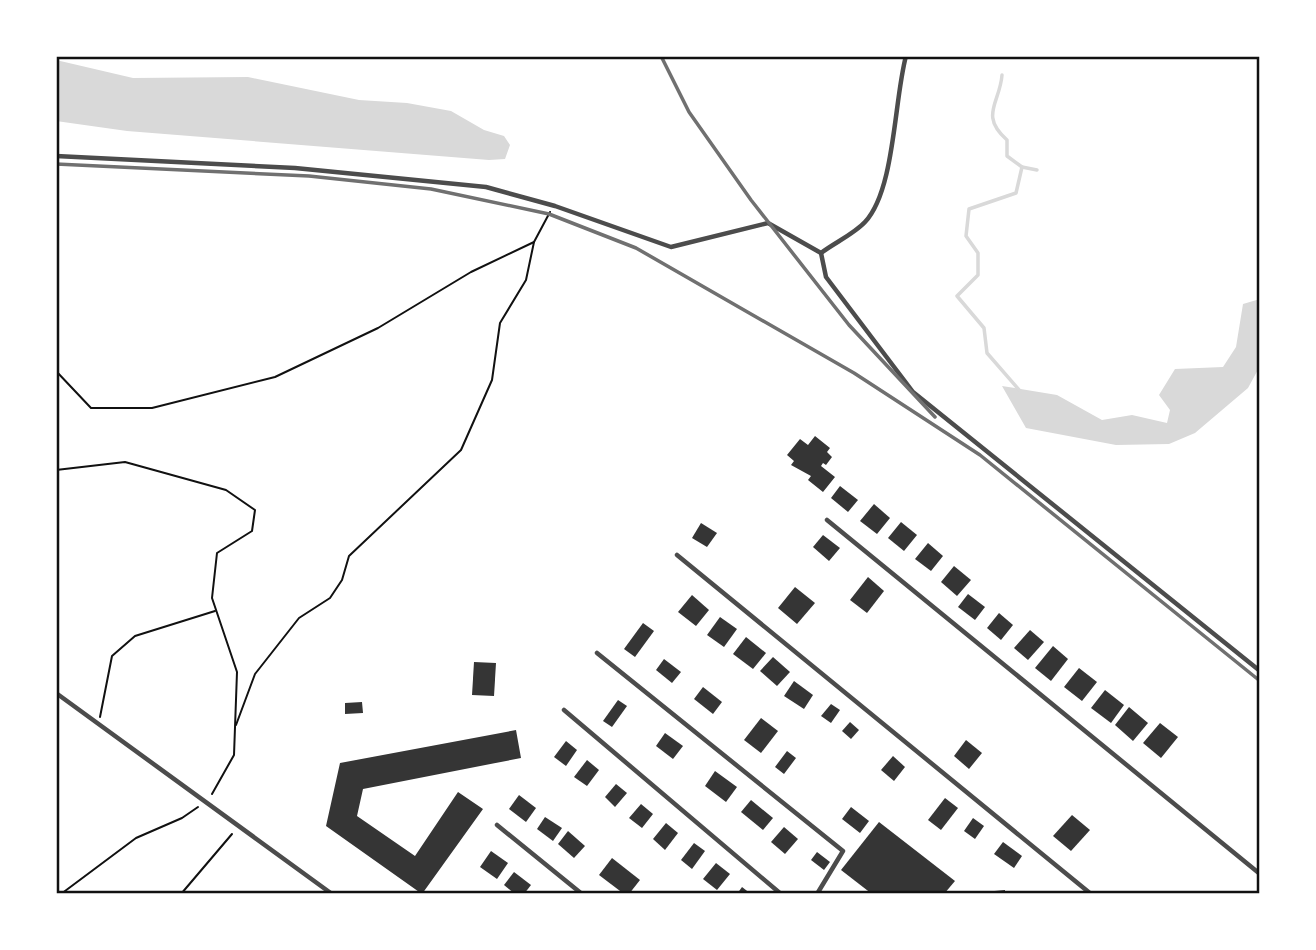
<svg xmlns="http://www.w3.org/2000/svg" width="1316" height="950" viewBox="0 0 1316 950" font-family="'PT Sans Narrow',sans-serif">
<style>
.water{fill:#d9d9d9}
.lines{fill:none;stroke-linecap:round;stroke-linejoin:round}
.stream{stroke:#d9d9d9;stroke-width:3.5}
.building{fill:#353535}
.path{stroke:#111;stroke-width:2}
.minor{stroke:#4c4c4c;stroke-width:4.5}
.rail{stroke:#707070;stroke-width:3.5}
.neatline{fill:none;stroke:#111;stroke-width:2.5}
</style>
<rect width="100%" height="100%" fill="#fff"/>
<g class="water">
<polygon points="56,60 133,78 248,77 359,100 407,103 451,111 484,130 504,136 510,145 505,159 489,160 127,131 56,121"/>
<polygon points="1260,299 1260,366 1248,388 1195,433 1169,444 1116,445 1026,428 1002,386 1057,395 1102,420 1132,415 1167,423 1170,410 1159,395 1175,369 1223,367 1236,347 1243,304"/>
</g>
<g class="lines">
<g class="stream">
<path d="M1002,75c-2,28 -23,40 5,65v16l15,11 -6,26 -47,16 -3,27 12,17v22l-21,21 27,32 3,25 33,38"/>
<polyline points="1022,167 1037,170"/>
</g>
</g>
<g class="building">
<polygon points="815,436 830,448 827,452 832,457 826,465 823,463 821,466 835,477 823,492 808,480 811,476 791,465 794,461 787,455 800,439 808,445"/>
<polygon points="840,486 858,500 848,512 831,498"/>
<polygon points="874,504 890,518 877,534 860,521"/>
<polygon points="901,522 917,535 904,551 888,538"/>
<polygon points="701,523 717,533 707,547 692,538"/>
<polygon points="823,535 840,548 829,561 813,547"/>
<polygon points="928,543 943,556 931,571 915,559"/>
<polygon points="954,566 971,580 957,596 941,582"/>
<polygon points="868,577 884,591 867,613 850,600"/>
<polygon points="795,587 815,603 797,624 778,608"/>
<polygon points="968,594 985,607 975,620 958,607"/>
<polygon points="692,595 709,610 696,626 678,612"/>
<polygon points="999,613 1013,625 1001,640 987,628"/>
<polygon points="720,617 737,629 724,647 707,635"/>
<polygon points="643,623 654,631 635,657 624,649"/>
<polygon points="1030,630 1044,642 1028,660 1014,648"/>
<polygon points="746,637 766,653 753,669 733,654"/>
<polygon points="1053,646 1068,659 1051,681 1035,668"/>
<polygon points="773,657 790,672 777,686 760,671"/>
<polygon points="664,659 681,672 672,683 656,670"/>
<polygon points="474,662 496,663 494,696 472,695"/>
<polygon points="1079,668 1097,682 1082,701 1064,687"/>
<polygon points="794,681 813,695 804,709 784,696"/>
<polygon points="703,687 722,702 713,714 694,699"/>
<polygon points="1105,690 1124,705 1111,723 1091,708"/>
<polygon points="618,700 627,706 612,727 603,721"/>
<polygon points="362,702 363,713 345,714 345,703"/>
<polygon points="831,704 840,710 831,723 821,716"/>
<polygon points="1129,707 1148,723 1133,741 1115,725"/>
<polygon points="761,718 778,731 761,753 744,740"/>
<polygon points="850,722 859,730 851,739 842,731"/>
<polygon points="1160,723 1178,737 1161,758 1143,743"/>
<polygon points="516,730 521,758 363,789 357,816 415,856 458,792 483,809 422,894 326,826 340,763"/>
<polygon points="665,733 683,746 673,759 656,746"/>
<polygon points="966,740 982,753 969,769 954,756"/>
<polygon points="566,741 577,750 566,766 554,757"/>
<polygon points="787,751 796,758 784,774 775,767"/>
<polygon points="893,756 905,767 894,781 881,770"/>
<polygon points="587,760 599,770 587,786 574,777"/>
<polygon points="715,771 737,787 726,802 705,786"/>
<polygon points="616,784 627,793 615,807 605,797"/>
<polygon points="519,795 536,808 526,822 509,809"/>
<polygon points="945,798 958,808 941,830 928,820"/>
<polygon points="751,800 773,818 763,830 741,812"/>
<polygon points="641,804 653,814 642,828 629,818"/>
<polygon points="851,807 869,821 860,833 842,819"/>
<polygon points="1072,815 1090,830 1071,851 1053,836"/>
<polygon points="545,817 562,828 553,841 537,829"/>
<polygon points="973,818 984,826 975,839 964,831"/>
<polygon points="879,822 955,881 944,894 872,894 841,870"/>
<polygon points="666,823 678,833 665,850 653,839"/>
<polygon points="784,827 798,839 785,854 771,842"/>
<polygon points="568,831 585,846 574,858 558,844"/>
<polygon points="1003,842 1022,856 1014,868 994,854"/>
<polygon points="694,843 705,851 692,869 681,860"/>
<polygon points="491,851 508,863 497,879 480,867"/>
<polygon points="817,852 830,862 824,870 811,860"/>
<polygon points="612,858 640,880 629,894 624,894 599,875"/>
<polygon points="716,863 730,874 717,890 703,879"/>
<polygon points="514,872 531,885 524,894 515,894 504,885"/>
<polygon points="742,887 751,894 737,894"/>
<polygon points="1005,890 1005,894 984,894 984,892"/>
</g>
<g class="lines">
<g class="path">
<polyline points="56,371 91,408 152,408 275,377 378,328 471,272 534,242"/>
<polyline points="56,470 125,462 226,490 255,510 252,531 217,553 212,598 237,672 234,755 212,794"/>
<polyline points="100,717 112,656 135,636 215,611"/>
<polyline points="236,725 255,674 299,618 330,598 342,580 349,556 461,450 492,380 500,323 526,280 534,242 550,212"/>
<polyline points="61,894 136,838 182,818 198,807"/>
<polyline points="181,894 232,834"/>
</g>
<g class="minor">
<polyline points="56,156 295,168 486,187 555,206 671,247 768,223 821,253 826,277 913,392 1260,671"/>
<path d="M821,253c13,-10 33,-19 44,-31 30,-32 29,-122 41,-166"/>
<polyline points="827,520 1260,874"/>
<polyline points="677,555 1091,894"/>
<polyline points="597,653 843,851 817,894"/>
<polyline points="56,693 332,894"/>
<polyline points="564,710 781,894"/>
<polyline points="497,825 582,894"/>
</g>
<g class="rail">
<polyline points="661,56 689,112 751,200 849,325 935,417"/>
<polyline points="56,164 309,176 431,189 549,214 636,248 854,373 980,455 1260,681"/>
</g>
</g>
<rect width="1316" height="950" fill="none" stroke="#ffffff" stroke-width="116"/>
<rect x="58" y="58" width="1200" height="834" class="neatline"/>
</svg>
